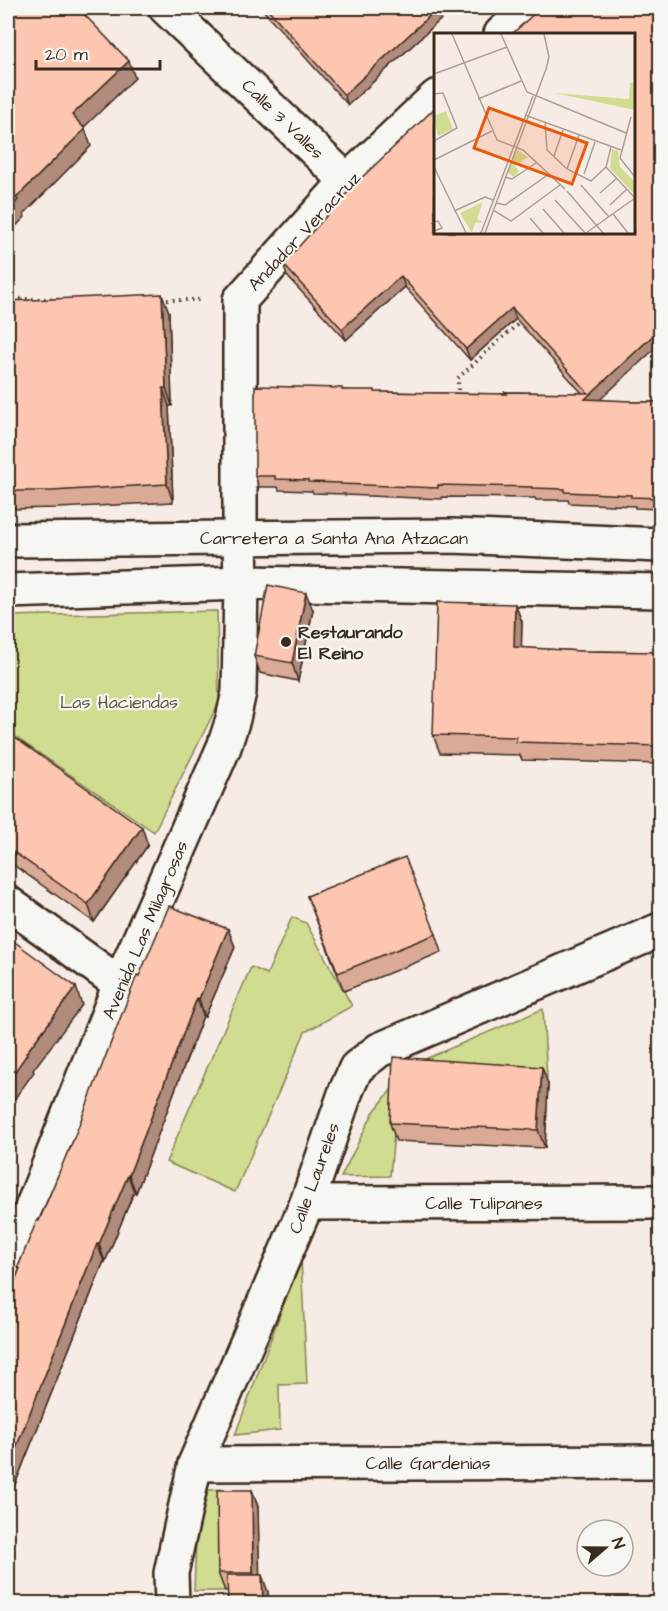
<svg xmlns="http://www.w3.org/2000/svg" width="668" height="1611" viewBox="0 0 668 1611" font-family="'Architects Daughter',sans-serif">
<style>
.green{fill:#d0dc8f;stroke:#868356;stroke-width:1.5}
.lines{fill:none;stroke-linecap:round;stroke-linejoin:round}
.minor-casing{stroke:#3b2a1e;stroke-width:38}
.path{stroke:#3b2a1e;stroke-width:4;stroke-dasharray:1.5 4.5;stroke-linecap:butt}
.minor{stroke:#f6f6f2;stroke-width:33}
.wall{fill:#daaa97;stroke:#3b2a1e;stroke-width:1.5}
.shaded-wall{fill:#b18b7b;stroke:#3b2a1e;stroke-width:1.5}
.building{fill:#fdc6b0;stroke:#3b2a1e;stroke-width:1.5}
.poi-dot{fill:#3b2a1e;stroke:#f6f6f2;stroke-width:2}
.labels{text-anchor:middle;stroke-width:4.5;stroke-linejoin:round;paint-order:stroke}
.street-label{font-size:18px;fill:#3b2a1e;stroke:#f6f6f2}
.poi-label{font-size:18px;font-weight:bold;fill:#3b2a1e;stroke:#f6f6f2;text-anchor:start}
.park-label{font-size:18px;fill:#60563a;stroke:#f6f6f2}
.inset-road{fill:none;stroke:#ac9e95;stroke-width:1.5}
.view{fill:#e8590c;fill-opacity:0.15;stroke:#e8590c;stroke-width:3}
.inset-edge{fill:none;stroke:#3b2a1e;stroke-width:3}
</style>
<rect width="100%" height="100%" fill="#f7ece5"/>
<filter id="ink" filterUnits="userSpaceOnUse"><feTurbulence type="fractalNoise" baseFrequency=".0167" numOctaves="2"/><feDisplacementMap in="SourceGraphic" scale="12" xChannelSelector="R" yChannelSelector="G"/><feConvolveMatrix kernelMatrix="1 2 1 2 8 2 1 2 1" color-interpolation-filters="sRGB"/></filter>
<g filter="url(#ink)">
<g class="green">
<polygon points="217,611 219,702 154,832 8,732 8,616"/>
<polygon points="292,917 306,923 352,1006 305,1032 235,1192 166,1162 251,967 267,974"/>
<polygon points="543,1009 547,1078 404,1068"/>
<polygon points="399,1080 390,1176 341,1177 373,1113"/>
<polygon points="301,1258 307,1384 279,1385 280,1430 235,1435"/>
<polygon points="221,1489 224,1591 194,1591 196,1538 202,1491"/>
</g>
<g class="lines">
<g class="minor-casing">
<g id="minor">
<polyline points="166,8 347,181"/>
<polyline points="501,34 529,8"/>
<polyline points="8,540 452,536 660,545"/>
<polyline points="8,591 241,583 660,591"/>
<polyline points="8,903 120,984"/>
<polyline points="307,1203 660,1202"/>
<polyline points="8,1269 120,984 224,747 233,719 239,692 241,583 240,539 240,300 347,181 436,97"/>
<polyline points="195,1464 660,1462"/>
<polyline points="172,1604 171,1573 195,1464 307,1203 346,1091 356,1068 379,1050 660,930"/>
</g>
</g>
<g class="path">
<polyline points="8,299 58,299"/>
<polyline points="161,300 202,300"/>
<polyline points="458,396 458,378 521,321"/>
</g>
<use href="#minor" class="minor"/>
</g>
<g class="wall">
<polygon points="261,8 453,8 348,105"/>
<polygon points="633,232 601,400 632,402 660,402 660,509 635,508 635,506 569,503 568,500 536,500 535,498 442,497 442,499 345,495 345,494 313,493 312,491 279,490 278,487 259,487 255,476 342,390 375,392 506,394 505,392 582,393 516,319 470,360 405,287 346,340 287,276 283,264"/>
<polygon points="8,301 169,312 172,406 169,406 173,502 58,508 8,509"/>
<polygon points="515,604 522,622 521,648 581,651 660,652 660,764 522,760 520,755 440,753 433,735"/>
<polygon points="313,610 298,681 260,673 254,656"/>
<polygon points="8,733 148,845 94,922 8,861"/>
<polygon points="307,896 436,934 442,952 344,991"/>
<polygon points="228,929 235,947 205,1017 203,1016 136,1193 134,1192 105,1262 104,1261 8,1502 8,1299 19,1270 18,1267 69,1151 139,976"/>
<polygon points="548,1084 545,1148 396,1141 390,1123"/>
<polygon points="252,1490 258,1507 259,1575 268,1592 225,1591 218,1573"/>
</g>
<g class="shaded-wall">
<polygon points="438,8 453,8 348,105 344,95"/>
<polygon points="129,61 135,78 78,133 72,115"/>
<polygon points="85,129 91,146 24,214 25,217 8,234 8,210 16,198"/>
<polygon points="401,276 405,287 346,340 342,329"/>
<polygon points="162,294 169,312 172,406 166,388"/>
<polygon points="512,308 516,319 470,360 466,349"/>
<polygon points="660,329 660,344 589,410 585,399"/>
<polygon points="163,388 169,406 173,502 167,484"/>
<polygon points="306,593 313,610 298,681 292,663"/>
<polygon points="515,604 522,622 521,665 514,647"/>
<polygon points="142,827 148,845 94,922 88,904"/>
<polygon points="228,929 235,947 205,1017 199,999"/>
<polygon points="76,987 82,1005 33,1070 34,1072 8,1108 8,1082 26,1053"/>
<polygon points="197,998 203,1016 136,1193 129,1175"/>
<polygon points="542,1067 548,1084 545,1148 538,1130"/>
<polygon points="128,1175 134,1192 105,1262 99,1244"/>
<polygon points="97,1244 104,1261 8,1502 8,1468"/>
<polygon points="252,1490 258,1507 260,1590 253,1573"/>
<polygon points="262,1575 268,1592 269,1604 263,1604"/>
</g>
<g class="building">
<polygon points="8,8 78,8 129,61 72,115 85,129 16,198 18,200 8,210"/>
<polygon points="267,8 438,8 344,95"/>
<polygon points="539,8 660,8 660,329 585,399 631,401 631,402 660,402 660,498 631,497 631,495 565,492 565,489 532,488 532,487 438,485 438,488 341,484 341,483 308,482 308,480 275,479 275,476 255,476 255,386 342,388 342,390 375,390 375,392 507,394 505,392 588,393 512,308 466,349 401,276 342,329 283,264 356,183 435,108 435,232 633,232 633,34 512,34 538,10"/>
<polygon points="162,294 166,388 163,388 167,484 52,491 8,491 8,301"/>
<polygon points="268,585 306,593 292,663 254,656"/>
<polygon points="437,602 515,604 514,647 581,651 660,652 660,746 516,742 516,737 433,735"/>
<polygon points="8,733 142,827 88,904 8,848"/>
<polygon points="405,857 436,934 338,973 307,896"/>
<polygon points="169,906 228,929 199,999 197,998 129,1175 128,1175 99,1244 97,1244 8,1468 8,1299 20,1268 18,1267 37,1220 39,1221 68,1151 69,1151 137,975 139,976"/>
<polygon points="8,937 76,987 26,1053 27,1054 8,1082"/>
<polygon points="393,1057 542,1067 538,1130 390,1123"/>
<polygon points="217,1490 252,1490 253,1573 218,1573"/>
<polygon points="227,1575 262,1575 263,1604 228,1604"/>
</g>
</g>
<circle class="poi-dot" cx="286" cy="642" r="6"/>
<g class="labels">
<g class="street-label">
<text transform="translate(283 119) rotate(44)" y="6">Calle 3 Valles</text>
<text transform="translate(304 231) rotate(-47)" y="6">Andador Veracruz</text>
<text x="334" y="544">Carretera a Santa Ana Atzacan</text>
<text transform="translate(145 930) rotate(-67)" y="6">Avenida Las Milagrosas</text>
<text transform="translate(314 1178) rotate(-70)" y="6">Calle Laureles</text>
<text x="484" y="1209">Calle Tulipanes</text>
<text x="428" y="1469">Calle Gardenias</text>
</g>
<g class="poi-label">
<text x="298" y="638">Restaurando<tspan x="298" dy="21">El Reino</tspan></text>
</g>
<g class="park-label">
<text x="119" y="708">Las Haciendas</text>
</g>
</g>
<g transform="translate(434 33)">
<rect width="201" height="201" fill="#f7ece5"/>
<path d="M196,50h5v27l-80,-17 74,6zM12,78l7,18 -15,7 -4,-20zM82,116l12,8 -13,9 4,6 -6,5 -5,-5zM178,116l6,2 2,16 15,15v13l-25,-27zM49,169l-6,17 6,3 -8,1 -3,10 -12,-20z" fill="#d0dc8f"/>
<path class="inset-road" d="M18,1l45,106 26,10 42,39M67,1l26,58 99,41M0,41l73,-27M0,61l9,-1 14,35 -23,13M44,66l43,-18M91,82l96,35M197,84l-11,41 15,19M111,89l2,28 20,19 24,12 15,-14M120,123l9,-26M0,127l58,-29M0,134l32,66M172,134l29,31M172,134l5,-20M133,136l12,-34M150,141l11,-32M71,144l7,2 24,-16M147,152l28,32M133,158l36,42M166,160l17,-15M121,167l30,33M62,170l9,2 44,-31M176,172l17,-16M109,176l21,24M59,177l18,11 49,-36M20,178l31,-14 8,3M179,181l15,19M96,185l13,15M0,189l4,-1 4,7 -8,3M47,200l52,-137M51,200l61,-164 3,-12 -5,-23M152,200l49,-35"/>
<path class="view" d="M55,75l98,35 -15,41 -98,-36z"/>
<rect width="201" height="201" class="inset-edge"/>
</g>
<rect width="668" height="1611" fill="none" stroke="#f6f6f2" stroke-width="30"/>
<rect x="15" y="15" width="638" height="1581" fill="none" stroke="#3b2a1e" stroke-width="2" filter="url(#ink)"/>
<g transform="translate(605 1548) rotate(70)"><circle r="28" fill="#f6f6f2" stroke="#aba49d" stroke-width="1.5"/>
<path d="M0-4.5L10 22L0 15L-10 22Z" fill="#3b2a1e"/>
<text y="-9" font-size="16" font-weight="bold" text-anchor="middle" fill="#3b2a1e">N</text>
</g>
<path d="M36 60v9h124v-9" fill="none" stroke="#3b2a1e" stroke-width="3"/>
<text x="45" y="60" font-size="18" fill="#3b2a1e" stroke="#f6f6f2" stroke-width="4.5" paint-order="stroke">20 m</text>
</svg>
